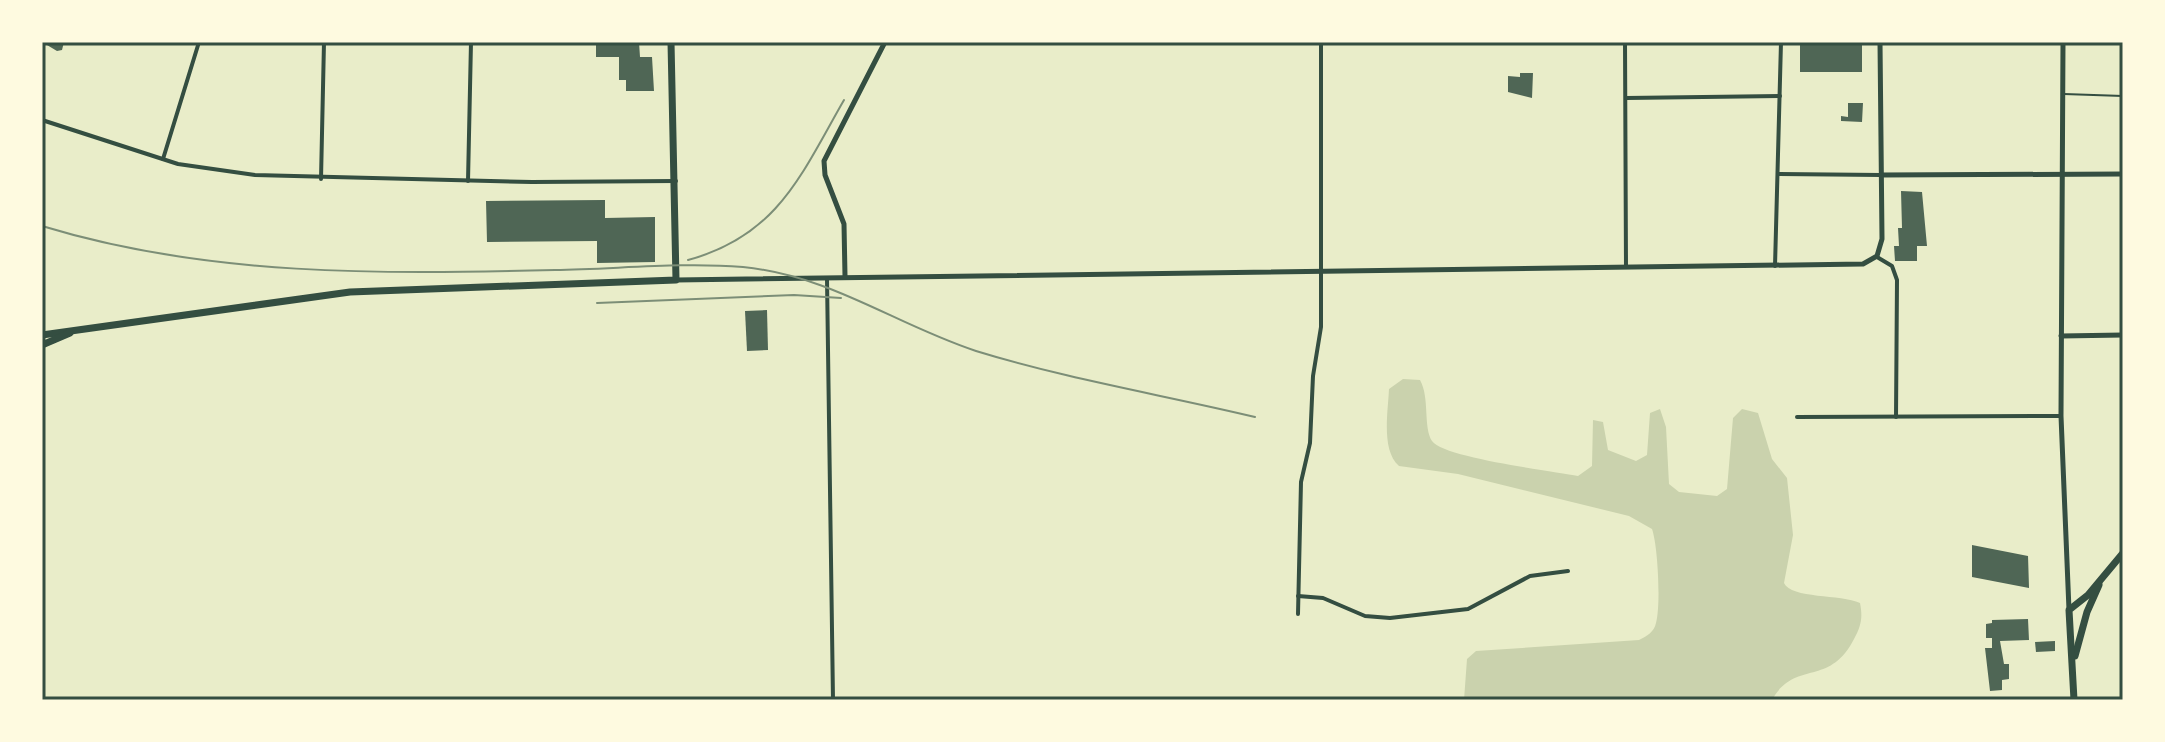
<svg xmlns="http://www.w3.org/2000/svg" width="2165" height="742" viewBox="0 0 2165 742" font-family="Rubik,sans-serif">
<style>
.green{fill:#cad2ad}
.building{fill:#4f6655}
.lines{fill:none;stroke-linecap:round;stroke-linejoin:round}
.service{stroke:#344e41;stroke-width:2}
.minor{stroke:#344e41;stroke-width:4}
.tertiary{stroke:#344e41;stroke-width:5}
.primary{stroke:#344e41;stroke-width:7}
.rail{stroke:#7c8e77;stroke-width:2}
.neatline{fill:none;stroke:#344e41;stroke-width:3}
</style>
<rect width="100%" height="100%" fill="#e9edc9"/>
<path class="green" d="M1403,379l17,1c10,18 3,47 12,61 12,17 121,30 146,35l14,-10 1,-46 10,2 5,28 28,11 11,-6 3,-42 10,-4 6,18 3,57 10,8 38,4 10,-7 6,-71 9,-9 16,4 14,46 15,19 6,57 -9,48c7,16 57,11 76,20 3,15 1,23 -6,36 -25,49 -59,20 -82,61h-308l3,-41 9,-8 163,-11c8,-4 15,-8 17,-17 5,-18 2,-77 -4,-94l-23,-13 -171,-42 -59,-8c-18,-16 -11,-54 -10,-77z"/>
<g class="building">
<polygon points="42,42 64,42 62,50 57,51"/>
<polygon points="596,42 639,42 640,57 652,57 654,91 626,91 626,80 619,80 619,57 596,57"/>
<rect x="1800" y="42" width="62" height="30"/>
<polygon points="1520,73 1533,73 1532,98 1508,92 1508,76 1520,77"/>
<polygon points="1848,103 1863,103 1862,122 1841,121 1841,116 1848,117"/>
<polygon points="1901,191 1922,192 1927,246 1917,246 1917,261 1895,261 1894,246 1899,246 1898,228 1902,228"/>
<polygon points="605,200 605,218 655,217 655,262 597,263 597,241 487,242 486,201"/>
<polygon points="767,310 768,350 747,351 745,311"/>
<polygon points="1972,545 2028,556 2029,588 1972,577"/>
<polygon points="2028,619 2029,640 2000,641 2004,664 2009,664 2009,679 2002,680 2002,690 1990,691 1985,648 1992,648 1992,638 1986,638 1986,624 1992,623 1992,620"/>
<polygon points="2055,641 2055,651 2036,652 2035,642"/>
</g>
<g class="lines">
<polyline class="service" points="2064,94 2123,96"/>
<g class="minor">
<polyline points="1625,42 1626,267"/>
<polyline points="1626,98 1780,96"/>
<polyline points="42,120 178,164 255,175 532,182 676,181"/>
<polyline points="163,159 199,42"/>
<polyline points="1779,174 1881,175"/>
<polyline points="321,179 324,42"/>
<polyline points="468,181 471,42"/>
<polyline points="1877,257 1892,266 1897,280 1896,417"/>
<polyline points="1775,266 1781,42"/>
<polyline points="827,279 833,700"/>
<polyline points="1797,417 2061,416"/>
<polyline points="1298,596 1323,598 1365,616 1390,618 1468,609 1530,576 1568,571"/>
<polyline points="1298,614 1301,482 1310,443 1313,376 1321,327 1321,42"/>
</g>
<g class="tertiary">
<polyline points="2063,42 2061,416 2069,610"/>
<polyline points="1881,175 2123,174"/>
<polyline points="845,276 844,224 825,175 824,161 885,42"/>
<polyline points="676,280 1863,264 1877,256 1882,239 1880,42"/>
<polyline points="2061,336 2123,335"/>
</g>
<g class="primary">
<polyline points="42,335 350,292 676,280 671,42"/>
<polyline points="42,345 70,333"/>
<polyline points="2075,656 2087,612 2099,585"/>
<polyline points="2074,700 2069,610 2088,595 2123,553"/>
</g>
<g class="rail">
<path d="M42,226c167,51 340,48 513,44 63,-1 126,-8 188,-3 89,9 151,57 233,84 91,28 187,44 279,66"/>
<path d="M688,260c90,-24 114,-87 156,-160"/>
<polyline points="597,303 794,295 841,298"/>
</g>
</g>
<rect width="2165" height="742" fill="none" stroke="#fefae0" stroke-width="88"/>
<rect x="44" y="44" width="2077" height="654" class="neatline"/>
</svg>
